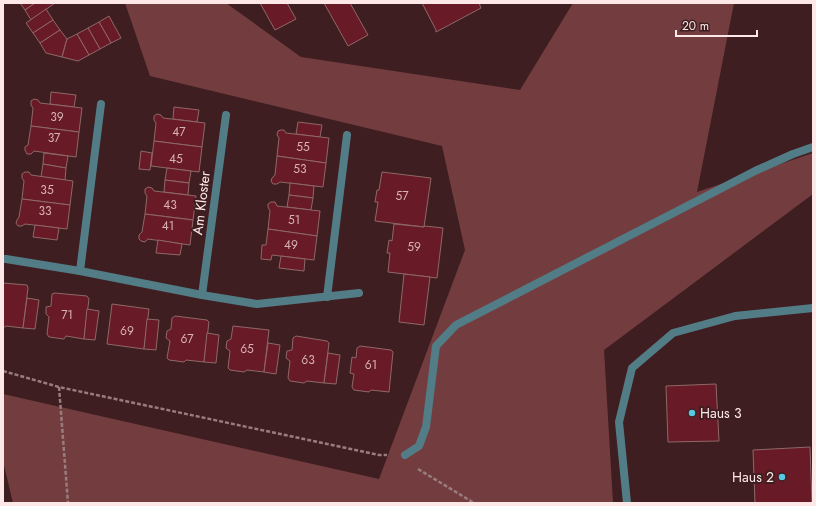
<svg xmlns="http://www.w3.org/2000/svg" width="816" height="506" viewBox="0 0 816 506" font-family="Jost,sans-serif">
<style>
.green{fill:#733d40}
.building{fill:#681b26;stroke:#8e6869}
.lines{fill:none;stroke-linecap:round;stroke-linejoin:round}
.path{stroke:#997d7e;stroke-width:2.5;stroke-dasharray:4 2;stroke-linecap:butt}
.service{stroke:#527c86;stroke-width:8}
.minor{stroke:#527c86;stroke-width:8}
.poi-dot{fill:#57c9e3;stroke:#3e1e20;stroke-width:1.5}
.labels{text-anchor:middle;stroke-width:4;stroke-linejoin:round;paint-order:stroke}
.number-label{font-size:12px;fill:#d8b4b7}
.street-label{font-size:14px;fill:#fee7e7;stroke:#3e1e20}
.poi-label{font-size:14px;fill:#fee7e7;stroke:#3e1e20;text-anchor:start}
</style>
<rect width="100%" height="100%" fill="#3e1e20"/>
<polygon class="green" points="125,3 226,3 301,57 520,90 573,3 734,3 697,192 813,153 813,194 604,350 613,503 13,503 3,461 3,394 379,479 465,250 442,146 150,76"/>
<g class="building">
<polygon points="20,3 35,3 25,10"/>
<polygon points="35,3 55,3 31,20 25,10"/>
<polygon points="260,3 287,3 296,19 275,30"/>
<polygon points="324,3 350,3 368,35 348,46"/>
<polygon points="422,3 479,3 481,8 436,32 436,30"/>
<polygon points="46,9 53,20 33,33 26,23"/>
<polygon points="109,16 121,38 111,43 99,22"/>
<polygon points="53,20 60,30 40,43 33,33"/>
<polygon points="99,22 111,43 100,49 88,28"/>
<polygon points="88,28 100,49 89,55 77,34"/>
<polygon points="60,30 67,39 62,57 46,53 40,43"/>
<polygon points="77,34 89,55 78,61 62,57 67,39"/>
<polygon points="51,92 76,95 74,107 50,104"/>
<polygon points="34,99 38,100 40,103 82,108 79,132 31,126 33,108 31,105 31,101"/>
<polygon points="174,107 199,110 197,122 173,119"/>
<polygon points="157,114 161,115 163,118 205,123 202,147 154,141 156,123 154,120 154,116"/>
<polygon points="298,122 322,125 320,137 296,134"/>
<polygon points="31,126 79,132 76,157 34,151 31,154 27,154 25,150 25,147 28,145"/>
<polygon points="281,130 284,130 286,133 329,138 326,163 277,156 279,138 277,135 278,131"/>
<polygon points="154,141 202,147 199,172 151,166"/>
<polygon points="141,151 152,153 150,170 139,169"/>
<polygon points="44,153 68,156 66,168 43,164"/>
<polygon points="277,156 326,163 323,187 280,182 277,184 273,184 271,181 272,178 275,175"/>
<polygon points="43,164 66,168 65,180 41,177"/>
<polygon points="167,168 191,171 189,183 165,180"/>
<polygon points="25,172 29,172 31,175 73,181 70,205 22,199 24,181 22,178 22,174"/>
<polygon points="382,172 431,178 424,227 375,221 378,202 375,202 377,190 379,190"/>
<polygon points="165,180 189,183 188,195 164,192"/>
<polygon points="290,183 314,186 313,198 289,195"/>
<polygon points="148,187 152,188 154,191 196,196 193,220 145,214 147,196 145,193 145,189"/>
<polygon points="289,195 313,198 311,210 287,207"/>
<polygon points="22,199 70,205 67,229 25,224 22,226 18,226 16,223 17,220 19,217"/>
<polygon points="271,202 275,202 277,206 320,211 317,236 268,229 270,211 268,207 268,204"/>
<polygon points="145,214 193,220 190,245 148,239 145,242 141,241 139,239 139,235 142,232"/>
<polygon points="394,224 424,227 425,226 443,228 437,278 388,272 390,253 387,253 389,240 392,241"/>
<polygon points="35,225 59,228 57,240 33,237"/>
<polygon points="268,229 317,236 314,260 272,255 271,260 261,259 262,245 266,245"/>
<polygon points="158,240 182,244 180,255 156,253"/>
<polygon points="281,256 305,259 304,271 279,268"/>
<polygon points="404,274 430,277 424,325 399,322"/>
<polygon points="3,283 27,285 28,288 23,328 6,326 3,328"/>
<polygon points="55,293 87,296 89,299 84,339 66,336 64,339 49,337 47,334 49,317 46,314 46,307 51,306 52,294"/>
<polygon points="27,298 39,300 35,329 23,328"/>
<polygon points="112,304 149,309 144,349 107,344"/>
<polygon points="87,309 99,311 95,340 84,339"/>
<polygon points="175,316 207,320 209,322 204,362 186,360 184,362 169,360 167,358 170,341 166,338 167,331 171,329 172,318"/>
<polygon points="147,319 159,320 156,350 144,349"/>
<polygon points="233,326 269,330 264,372 247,370 244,372 230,370 228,368 230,351 226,348 227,341 231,339"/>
<polygon points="207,333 219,335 216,363 204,362"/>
<polygon points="296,336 327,341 329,343 324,383 307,381 304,383 290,381 288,378 290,361 286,358 287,351 292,350 293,338"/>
<polygon points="268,343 280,345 276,374 264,372"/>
<polygon points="360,346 391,350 393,352 389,392 371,390 369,392 354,390 352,387 354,374 350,373 352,357 356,358 357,348"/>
<polygon points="328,353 340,355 336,384 324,383"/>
<polygon points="716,384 719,441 668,442 666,386"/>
<polygon points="810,447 812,503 755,503 753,450"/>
</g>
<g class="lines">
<g class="path">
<polyline points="3,371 59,387 379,455 387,455"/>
<polyline points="59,387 68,503"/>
<polyline points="418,469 474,503"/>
</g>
<g class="service">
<polyline points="80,271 101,104"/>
<polyline points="202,295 226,115"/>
<polyline points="327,297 347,135"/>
<polyline points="405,455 419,446 426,427 436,346 456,325 755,171 793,154 813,147"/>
<polyline points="627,503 619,422 632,368 673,333 735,316 813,308"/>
</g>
<polyline class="minor" points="3,259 6,259 80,271 202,295 257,304 359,293"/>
</g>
<g class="poi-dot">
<circle cx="692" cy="413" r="4"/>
<circle cx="782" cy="477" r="4"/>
</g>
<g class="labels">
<g class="number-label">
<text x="57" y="121">39</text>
<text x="179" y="136">47</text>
<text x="54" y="142">37</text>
<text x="303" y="151">55</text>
<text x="176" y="163">45</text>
<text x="300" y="173">53</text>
<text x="47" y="194">35</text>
<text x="402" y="200">57</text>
<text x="170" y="209">43</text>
<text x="45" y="215">33</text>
<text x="294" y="224">51</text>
<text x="168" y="230">41</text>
<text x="291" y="249">49</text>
<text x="414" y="251">59</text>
<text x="67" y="319">71</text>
<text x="127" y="335">69</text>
<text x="187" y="343">67</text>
<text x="247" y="353">65</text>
<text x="308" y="364">63</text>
<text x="371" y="369">61</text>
</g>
<g class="street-label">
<text transform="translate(201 203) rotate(-83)" y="5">Am Kloster</text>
</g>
<g class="poi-label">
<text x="700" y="418">Haus 3</text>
<text x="774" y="482" text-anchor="end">Haus 2</text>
</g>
</g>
<rect width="816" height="506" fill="none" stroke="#fee7e7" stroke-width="8"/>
<path d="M676 30v6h81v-6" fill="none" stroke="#fee7e7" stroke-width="2"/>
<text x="682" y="30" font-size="12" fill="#fee7e7" stroke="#3e1e20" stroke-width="3" paint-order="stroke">20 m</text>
</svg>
